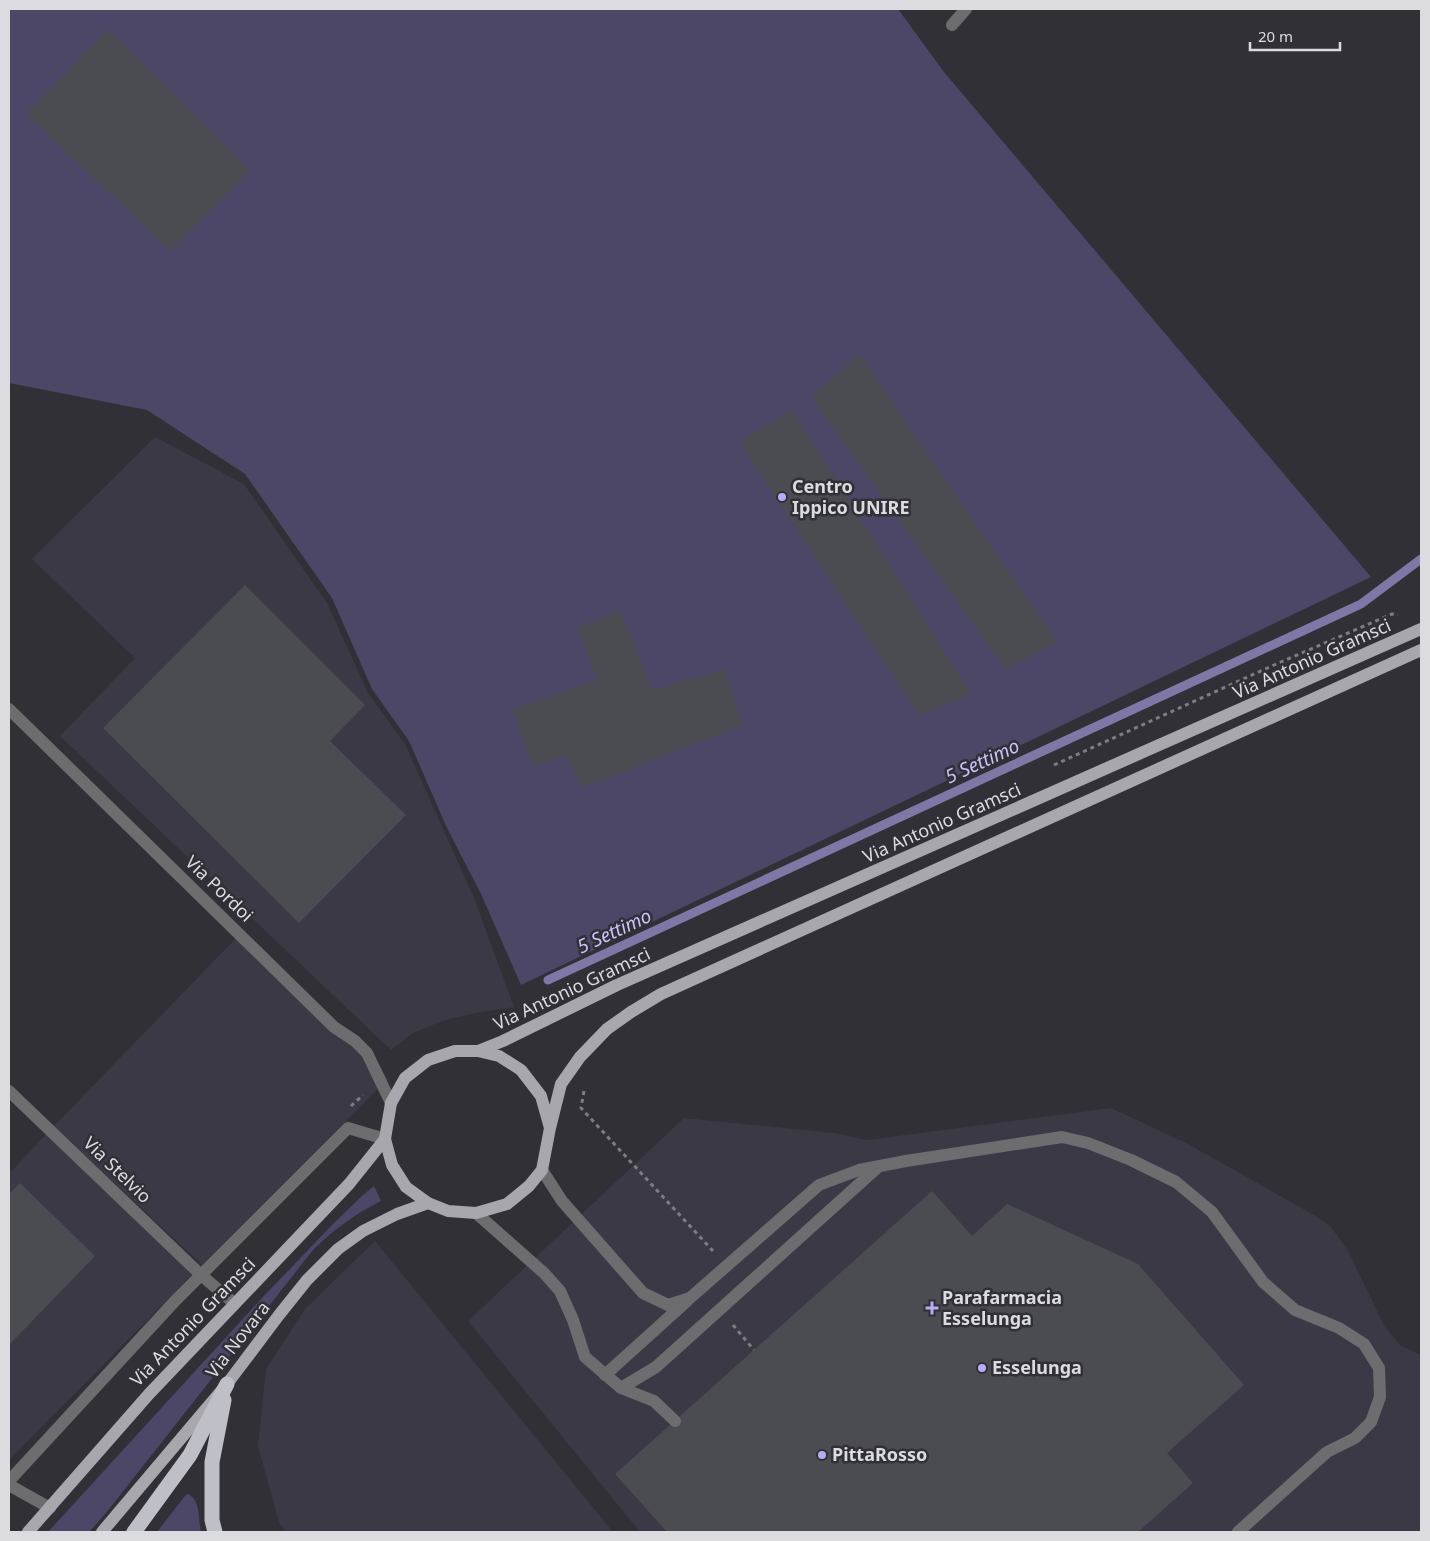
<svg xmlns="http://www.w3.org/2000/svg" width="1430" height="1541" viewBox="0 0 1430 1541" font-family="'Noto Sans',sans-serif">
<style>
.built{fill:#3b3946}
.green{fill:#4c4667}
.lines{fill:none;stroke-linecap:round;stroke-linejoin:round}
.stream{stroke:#7f78a6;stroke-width:9}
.building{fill:#4b4b52}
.path{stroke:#7d7d82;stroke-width:3;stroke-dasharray:4 4;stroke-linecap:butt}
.minor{stroke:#6d6d70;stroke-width:12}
.major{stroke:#a8a7ae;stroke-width:12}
.highway{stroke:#bfbfc7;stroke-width:15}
.poi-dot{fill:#b8abf7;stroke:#313037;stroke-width:2}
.labels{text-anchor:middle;stroke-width:5;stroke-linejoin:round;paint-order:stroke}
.poi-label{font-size:18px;font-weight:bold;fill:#dcdce0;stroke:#313037;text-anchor:start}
.street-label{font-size:18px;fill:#dcdce0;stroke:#313037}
.water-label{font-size:19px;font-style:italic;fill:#cac2fc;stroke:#313037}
</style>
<rect width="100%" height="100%" fill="#313037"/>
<g class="built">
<polygon points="155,437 244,484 327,603 368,693 405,744 474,898 514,1007 476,1013 445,1020 413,1033 391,1050 60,736 135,658 32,559"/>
<polygon points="243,931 355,1041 367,1048 388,1079 202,1265 54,1126"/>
<polygon points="1111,1108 1188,1144 1316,1216 1331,1227 1347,1249 1385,1327 1401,1346 1421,1355 1421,1532 640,1532 468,1321 684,1118 834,1133 867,1140"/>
<polygon points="46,1134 192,1275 9,1460 9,1174"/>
<polygon points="375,1241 613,1532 286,1532 279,1522 258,1446 266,1369 305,1309"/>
</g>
<g class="green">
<polygon points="9,9 898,9 944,72 1371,577 521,985 481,894 447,828 409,741 372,689 332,598 245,474 147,410 9,383"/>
<path d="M374,1186l7,15c-27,14 -47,28 -68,49l-207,263 -17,19h-41l214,-234 72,-75 29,-28z"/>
<path d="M188,1494c13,6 10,25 13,38h-44l28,-36z"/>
</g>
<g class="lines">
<polyline class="stream" points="548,980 1361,604 1421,559"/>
</g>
<g class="building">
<polygon points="108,29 250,170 170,251 26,114"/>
<polygon points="859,354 1057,642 1005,669 811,397"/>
<polygon points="792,410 971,694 919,715 739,442"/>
<polygon points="245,585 365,705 330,741 406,815 299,923 103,728"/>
<polygon points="621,611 652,690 725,669 742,725 582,788 566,755 533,766 512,709 597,680 577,627"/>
<polygon points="20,1183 95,1256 9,1345 9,1194"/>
<polygon points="932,1191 972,1236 1007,1204 1138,1264 1244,1385 1167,1453 1193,1483 1138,1532 667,1532 615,1474"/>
</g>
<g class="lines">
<g class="path">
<polyline points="1054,765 1274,665 1392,614 1398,615"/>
<polyline points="584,1091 581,1108 713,1251"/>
<polyline points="351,1106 363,1095"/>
<polyline points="733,1325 754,1350"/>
</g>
<g class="minor">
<polyline points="952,25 966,9"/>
<polyline points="9,709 334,1027 355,1041 367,1053 391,1103"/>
<polyline points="9,1091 201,1275 234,1303"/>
<polyline points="542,1170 562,1201 643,1293 668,1305 690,1298 819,1185 859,1170 906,1161 1062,1137 1088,1143 1131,1160 1176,1182 1212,1212 1263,1282 1295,1310 1339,1328 1364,1344 1379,1368 1380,1397 1371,1422 1355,1438 1327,1452 1238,1532"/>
<polyline points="476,1213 544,1273 560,1291 573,1320 585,1357 621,1388 654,1401 675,1421"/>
<polyline points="605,1375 687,1301"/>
<polyline points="621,1388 656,1367 878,1167"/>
<polyline points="9,1481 175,1301 348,1128 385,1139"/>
<polyline points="9,1485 50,1508"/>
</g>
<g class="major">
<polyline points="478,1051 503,1041 617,985 1421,629"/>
<polyline points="550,1128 541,1096 521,1070 499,1056 478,1051 455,1051 428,1060 405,1078 391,1103 385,1139 392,1165 406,1187 428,1203 448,1211 476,1213 507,1204 529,1186 542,1170 550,1128 561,1084 580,1057 607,1029 631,1012 661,994 1421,650"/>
<polyline points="28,1532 149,1394 349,1184 385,1139"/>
<polyline points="102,1532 227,1384 279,1315 307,1280 338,1249 363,1231 397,1214 428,1203"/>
</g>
<g class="highway">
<polyline points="134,1532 190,1455 227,1384"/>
<polyline points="215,1532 212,1520 212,1462 224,1400"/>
</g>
</g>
<g class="poi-dot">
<circle cx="782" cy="497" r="5"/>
<path d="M929.5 1300.5h5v5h5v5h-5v5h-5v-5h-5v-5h5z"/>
<circle cx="982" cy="1368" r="5"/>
<circle cx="822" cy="1455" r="5"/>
</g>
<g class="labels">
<g class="poi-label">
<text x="792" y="493">Centro<tspan x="792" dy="21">Ippico UNIRE</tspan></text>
<text x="942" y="1304">Parafarmacia<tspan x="942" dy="21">Esselunga</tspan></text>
<text x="992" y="1374">Esselunga</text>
<text x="832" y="1461">PittaRosso</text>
</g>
<g class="street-label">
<text transform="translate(1312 659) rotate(-24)" y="6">Via Antonio Gramsci</text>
<text transform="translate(942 823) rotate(-24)" y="6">Via Antonio Gramsci</text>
<text transform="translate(219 889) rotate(44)" y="6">Via Pordoi</text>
<text transform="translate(572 989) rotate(-25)" y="6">Via Antonio Gramsci</text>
<text transform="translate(117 1170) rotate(44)" y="6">Via Stelvio</text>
<text transform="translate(193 1322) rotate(-46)" y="6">Via Antonio Gramsci</text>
<text transform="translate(238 1340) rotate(-52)" y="6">Via Novara</text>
</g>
<g class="water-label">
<text transform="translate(982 761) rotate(-25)" y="7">5 Settimo</text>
<text transform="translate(614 931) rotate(-25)" y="7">5 Settimo</text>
</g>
</g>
<rect width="1430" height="1541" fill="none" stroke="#dcdce0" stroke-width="20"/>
<path d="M1250 42v8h90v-8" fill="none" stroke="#dcdce0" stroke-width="2.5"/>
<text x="1258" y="42" font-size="15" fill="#dcdce0" stroke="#313037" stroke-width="4" paint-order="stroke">20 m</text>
</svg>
